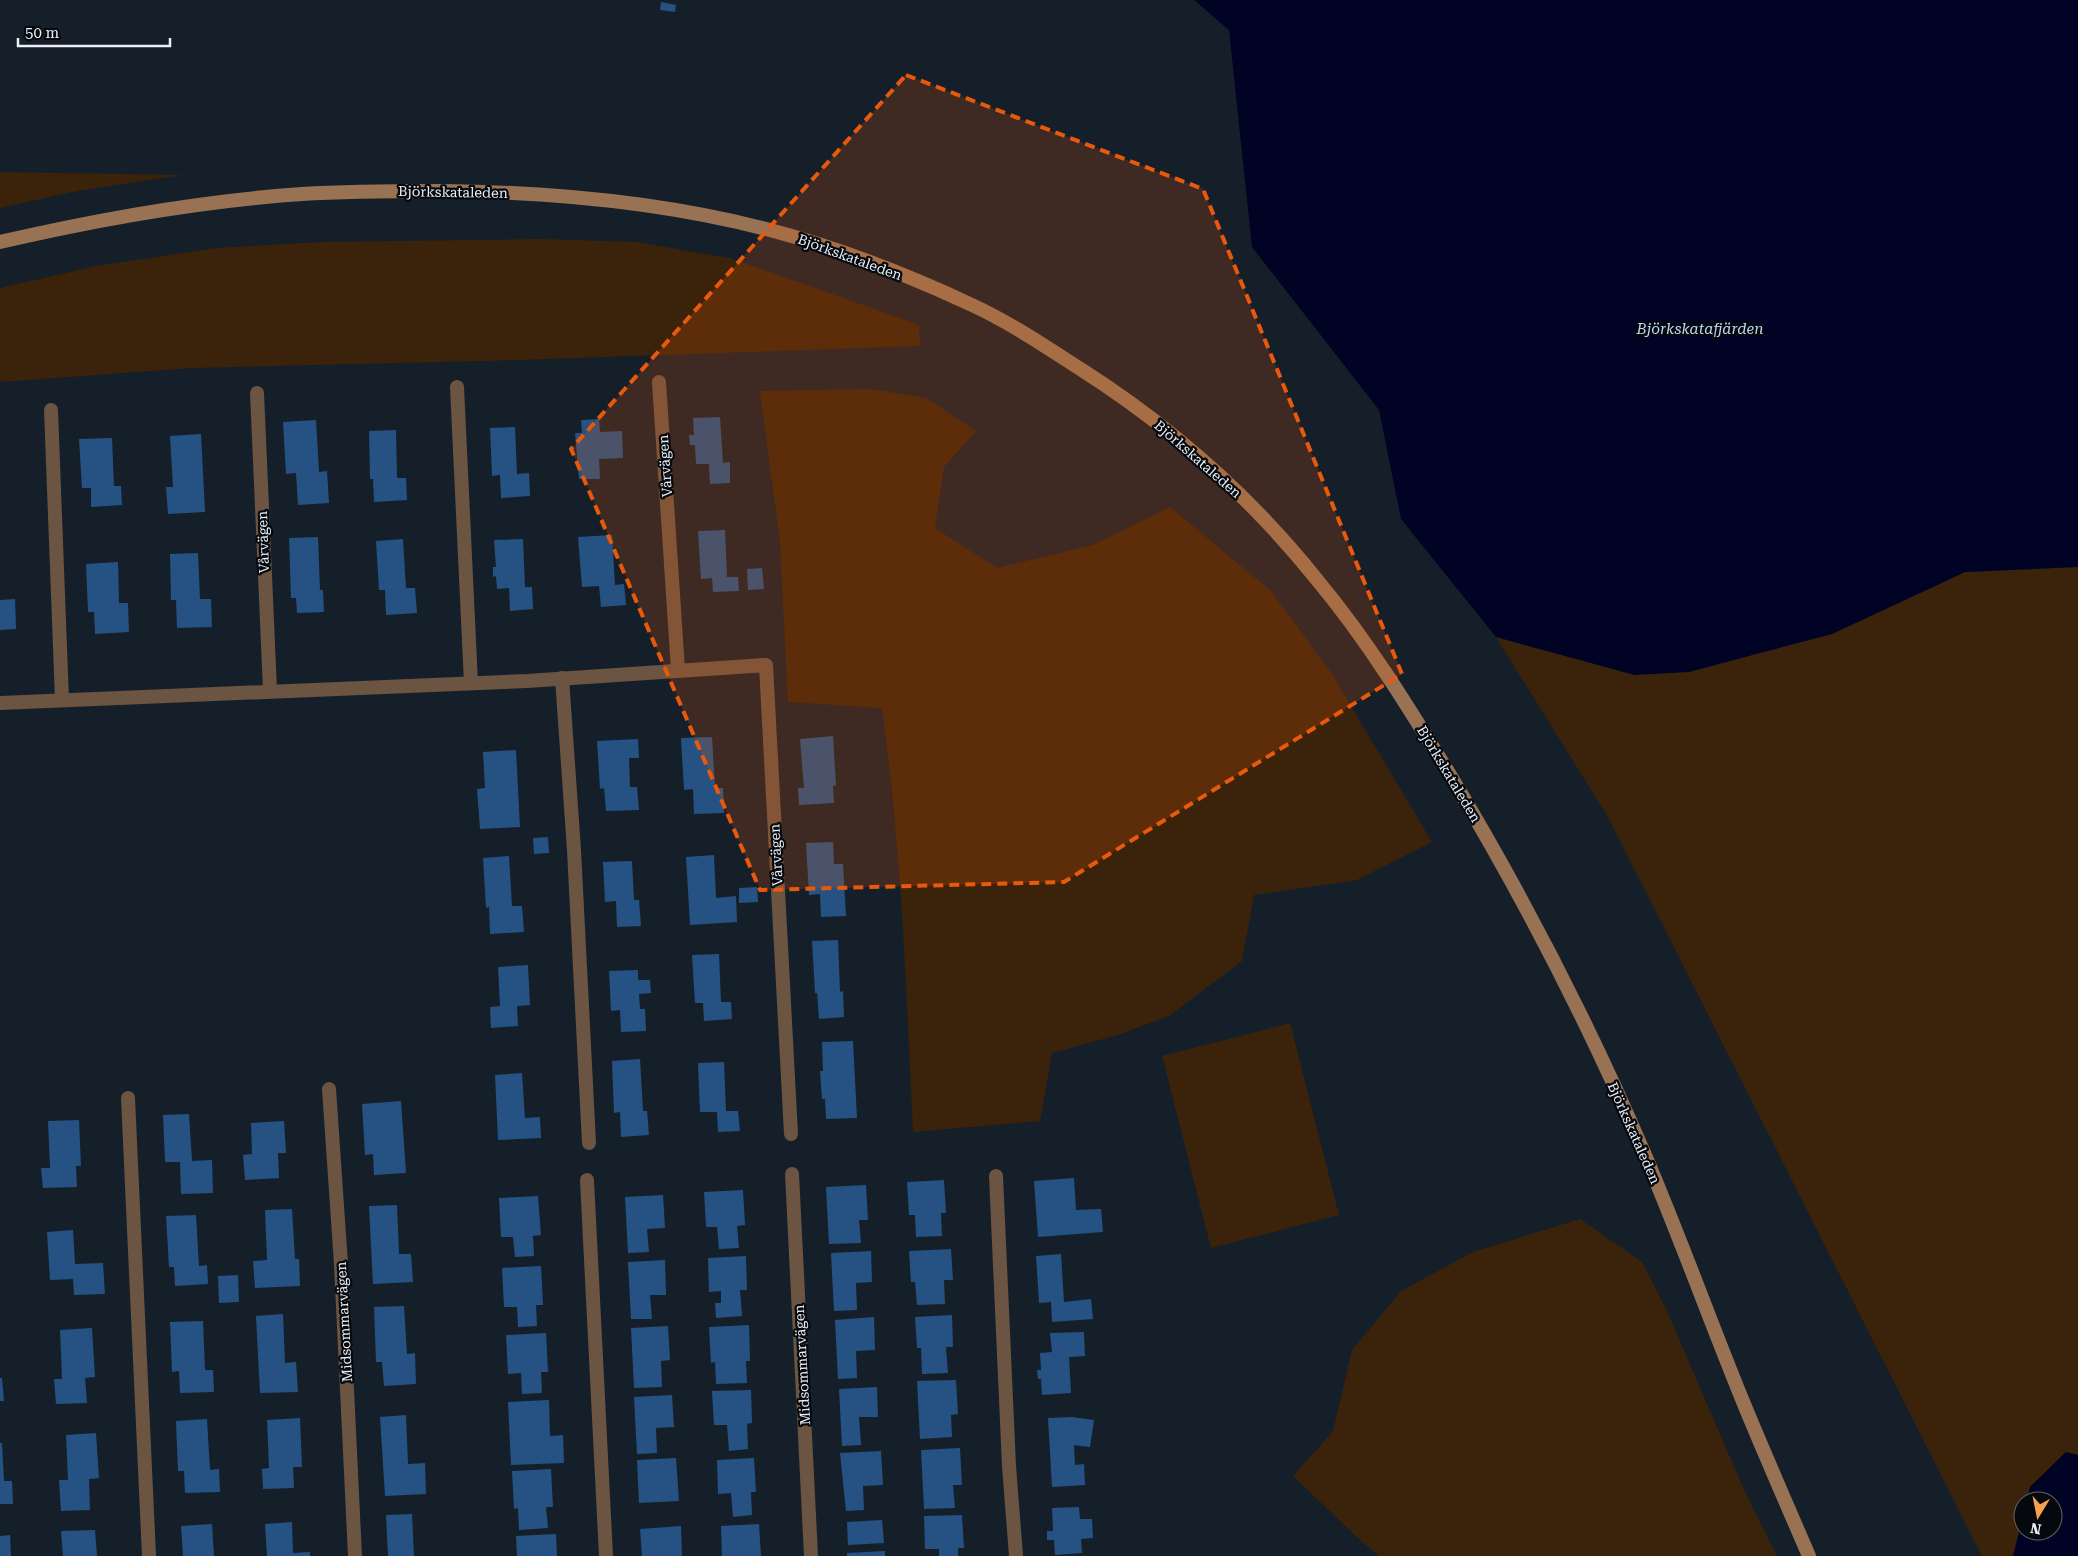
<svg xmlns="http://www.w3.org/2000/svg" width="2078" height="1556" viewBox="0 0 2078 1556" font-family="'Roboto Serif',serif">
<style>
.green{fill:#3b220a}
.water{fill:#000323}
.building{fill:#255283}
.lines{fill:none;stroke-linecap:round;stroke-linejoin:round}
.minor{stroke:#6b5441;stroke-width:14}
.secondary{stroke:#987253;stroke-width:14}
.marked{fill:#e8590c;fill-opacity:0.2;stroke:#e8590c;stroke-width:4;stroke-dasharray:10 6;stroke-linejoin:round}
.labels{text-anchor:middle;stroke-width:4.5;stroke-linejoin:round;paint-order:stroke}
.street-label{font-size:14px;fill:#e9f0f8;stroke:#05080d}
.water-label{font-size:15px;font-style:italic;fill:#bed8f6;stroke:#05080d}
</style>
<rect width="100%" height="100%" fill="#151f2a"/>
<g class="green">
<polygon points="0,172 183,175 77,191 0,208"/>
<polygon points="541,239 636,242 730,258 919,325 920,346 519,360 192,368 0,382 0,288 96,266 217,248 320,242"/>
<path d="M870,389l56,9 50,33 -32,36 -9,61 62,40 96,-23 77,-38 101,84 61,83 100,168 -75,38 -103,15 -12,66 -73,55 -51,19 -66,18 -12,68 -127,11c-7,-141 -11,-283 -31,-424l-94,-6 -8,-161 -20,-150z"/>
<polygon points="2078,567 2078,1455 2066,1452 2030,1487 2027,1501 2023,1501 2023,1517 2013,1556 1982,1556 1608,817 1496,637 1635,675 1832,634 1965,572"/>
<polygon points="1290,1023 1339,1215 1211,1248 1162,1056"/>
<polygon points="1580,1219 1642,1262 1666,1309 1746,1494 1777,1556 1379,1556 1360,1540 1293,1476 1333,1431 1352,1350 1401,1291 1473,1252"/>
</g>
<g class="water">
<polygon points="1194,0 2078,0 2078,567 1965,572 1832,634 1689,672 1635,675 1496,637 1401,519 1379,410 1252,247 1229,30"/>
<polygon points="2066,1452 2078,1455 2078,1556 2013,1556 2023,1517 2023,1531 2053,1531 2053,1501 2027,1501 2030,1487"/>
</g>
<g class="building">
<polygon points="661,2 676,5 675,12 660,10"/>
<polygon points="720,417 723,463 730,462 730,483 710,484 709,464 696,464 695,445 690,445 689,435 694,435 693,418"/>
<polygon points="599,419 600,432 622,431 623,458 599,459 600,479 579,479 575,433 582,433 581,420"/>
<polygon points="316,420 319,472 327,471 329,503 298,505 296,473 286,474 283,422"/>
<polygon points="515,427 517,474 529,473 530,496 501,498 500,475 492,476 490,428"/>
<polygon points="396,430 397,478 406,478 407,500 374,502 373,479 370,479 369,431"/>
<polygon points="201,434 205,512 168,514 166,487 173,487 170,436"/>
<polygon points="112,438 114,486 121,486 122,505 91,507 91,488 82,488 79,439"/>
<polygon points="725,530 727,577 738,577 739,591 713,592 712,578 701,579 698,531"/>
<polygon points="612,535 615,585 624,584 626,605 601,607 599,586 582,587 578,537"/>
<polygon points="318,537 320,590 323,590 324,612 297,613 296,598 291,598 289,538"/>
<polygon points="403,539 406,588 415,588 417,613 386,615 385,590 379,590 376,541"/>
<polygon points="523,539 525,587 532,587 533,609 510,611 509,588 497,589 496,576 493,577 493,567 496,567 494,540"/>
<polygon points="198,553 200,599 211,599 212,627 177,628 176,600 171,600 170,554"/>
<polygon points="118,562 119,603 128,603 129,632 95,634 94,612 88,612 86,564"/>
<polygon points="762,568 764,589 748,590 747,569"/>
<polygon points="15,599 16,629 0,630 0,600"/>
<polygon points="833,736 836,785 833,786 834,803 799,805 798,788 804,788 800,739"/>
<polygon points="712,737 715,788 723,788 724,813 694,814 693,789 684,790 681,738"/>
<polygon points="638,739 639,758 629,758 630,787 637,787 639,810 606,811 604,788 600,789 597,741"/>
<polygon points="516,750 520,827 480,829 477,789 485,788 483,752"/>
<polygon points="548,837 549,853 534,854 533,838"/>
<polygon points="833,842 834,864 843,864 846,916 821,917 820,894 809,895 806,843"/>
<polygon points="714,855 716,898 736,896 737,922 690,925 686,857"/>
<polygon points="509,856 512,906 522,906 524,932 490,934 489,907 486,908 483,858"/>
<polygon points="632,861 634,900 639,900 641,926 617,927 616,901 605,902 603,862"/>
<polygon points="757,887 758,902 739,903 739,888"/>
<polygon points="838,940 840,992 843,991 844,1017 819,1019 817,993 815,993 812,941"/>
<polygon points="719,954 721,1002 731,1002 732,1019 704,1021 703,1003 695,1003 692,955"/>
<polygon points="528,965 530,1005 517,1006 518,1026 491,1028 490,1007 500,1006 498,967"/>
<polygon points="638,970 638,980 650,980 651,993 639,994 640,1009 645,1009 646,1031 621,1032 620,1010 611,1011 609,971"/>
<polygon points="853,1041 857,1118 826,1119 825,1099 822,1099 820,1071 823,1071 822,1042"/>
<polygon points="640,1059 643,1111 647,1111 649,1135 621,1137 620,1112 614,1113 612,1061"/>
<polygon points="724,1062 726,1111 738,1111 740,1131 718,1132 717,1112 700,1112 698,1063"/>
<polygon points="522,1073 525,1118 540,1117 541,1138 498,1140 495,1075"/>
<polygon points="401,1101 406,1173 374,1175 373,1154 365,1155 362,1104"/>
<polygon points="189,1114 192,1161 212,1160 213,1193 181,1194 180,1162 165,1162 163,1115"/>
<polygon points="79,1120 81,1166 76,1166 77,1187 43,1188 41,1168 50,1168 48,1121"/>
<polygon points="284,1121 286,1153 278,1153 279,1178 245,1180 243,1155 252,1154 251,1123"/>
<polygon points="1074,1178 1076,1210 1101,1209 1103,1232 1038,1237 1034,1181"/>
<polygon points="944,1180 946,1213 941,1213 942,1236 916,1237 915,1215 909,1215 907,1182"/>
<polygon points="866,1185 868,1220 859,1220 861,1243 829,1244 826,1187"/>
<polygon points="743,1190 745,1225 737,1226 739,1248 719,1249 717,1227 706,1227 704,1192"/>
<polygon points="663,1195 665,1228 647,1229 649,1252 628,1253 625,1197"/>
<polygon points="538,1196 541,1235 533,1236 534,1256 515,1257 513,1237 501,1237 499,1198"/>
<polygon points="397,1205 399,1254 411,1254 413,1282 373,1284 369,1206"/>
<polygon points="292,1209 295,1259 299,1259 300,1286 255,1288 253,1261 267,1260 265,1210"/>
<polygon points="196,1215 199,1266 207,1265 208,1284 175,1286 174,1267 169,1267 166,1216"/>
<polygon points="73,1230 75,1264 103,1263 105,1294 74,1295 73,1279 50,1280 47,1232"/>
<polygon points="951,1249 953,1280 944,1280 945,1304 917,1305 915,1282 911,1282 909,1251"/>
<polygon points="871,1251 872,1282 856,1283 857,1310 834,1311 831,1253"/>
<polygon points="1061,1254 1064,1302 1091,1299 1093,1319 1052,1322 1051,1302 1039,1303 1036,1256"/>
<polygon points="746,1256 747,1290 740,1290 742,1316 716,1318 715,1303 721,1303 721,1291 709,1292 708,1258"/>
<polygon points="665,1260 666,1295 650,1295 652,1319 631,1319 628,1262"/>
<polygon points="541,1266 543,1305 536,1305 537,1326 518,1327 517,1307 504,1307 502,1268"/>
<polygon points="238,1275 239,1302 219,1303 218,1276"/>
<polygon points="404,1306 407,1354 415,1353 416,1384 384,1386 382,1362 376,1362 374,1307"/>
<polygon points="283,1314 285,1363 296,1362 298,1392 260,1393 256,1316"/>
<polygon points="952,1315 953,1347 946,1347 948,1373 922,1374 921,1348 917,1348 915,1317"/>
<polygon points="874,1317 875,1350 856,1351 857,1378 838,1379 835,1320"/>
<polygon points="203,1321 205,1370 213,1370 214,1392 180,1393 179,1371 172,1372 170,1322"/>
<polygon points="749,1325 750,1361 746,1361 747,1383 716,1384 715,1362 711,1363 709,1327"/>
<polygon points="668,1326 670,1360 661,1361 662,1387 634,1388 631,1328"/>
<polygon points="92,1328 95,1377 85,1378 87,1403 56,1404 54,1379 62,1379 60,1330"/>
<polygon points="1084,1332 1085,1356 1069,1357 1071,1393 1042,1395 1041,1379 1038,1379 1037,1370 1041,1370 1040,1353 1052,1352 1050,1333"/>
<polygon points="546,1333 548,1372 541,1372 542,1393 522,1394 521,1373 508,1374 506,1335"/>
<polygon points="0,1378 2,1378 4,1401 0,1401"/>
<polygon points="956,1380 958,1414 951,1415 952,1437 920,1439 917,1381"/>
<polygon points="877,1387 878,1417 859,1417 861,1445 842,1446 839,1389"/>
<polygon points="751,1390 752,1423 747,1424 748,1449 729,1451 727,1425 714,1425 712,1391"/>
<polygon points="672,1395 674,1427 656,1428 657,1453 637,1454 634,1397"/>
<polygon points="549,1400 550,1436 563,1435 564,1463 511,1465 508,1402"/>
<polygon points="406,1415 408,1464 425,1463 426,1494 385,1496 380,1417"/>
<polygon points="1072,1417 1094,1420 1090,1447 1074,1445 1075,1465 1084,1464 1085,1485 1052,1487 1048,1418"/>
<polygon points="300,1418 302,1467 293,1467 294,1488 263,1489 262,1469 269,1468 267,1420"/>
<polygon points="207,1419 210,1470 219,1469 220,1492 185,1493 184,1471 178,1471 176,1421"/>
<polygon points="96,1433 99,1478 89,1479 90,1510 61,1511 59,1480 68,1480 66,1435"/>
<polygon points="0,1443 2,1443 4,1481 12,1481 13,1504 0,1504"/>
<polygon points="960,1448 962,1485 953,1485 955,1508 924,1509 921,1450"/>
<polygon points="881,1451 883,1485 863,1486 864,1510 846,1511 840,1453"/>
<polygon points="676,1458 679,1501 639,1503 637,1460"/>
<polygon points="754,1458 756,1492 751,1492 752,1515 733,1517 731,1493 718,1494 717,1460"/>
<polygon points="551,1469 553,1507 546,1507 548,1528 519,1530 518,1508 514,1509 512,1471"/>
<polygon points="1079,1507 1080,1519 1092,1519 1093,1538 1081,1539 1082,1553 1055,1555 1054,1540 1047,1540 1047,1531 1053,1531 1052,1508"/>
<polygon points="412,1514 414,1556 388,1556 386,1515"/>
<polygon points="962,1515 964,1548 958,1548 958,1556 939,1556 939,1549 925,1549 924,1516"/>
<polygon points="882,1520 884,1543 848,1545 847,1522"/>
<polygon points="292,1522 293,1553 310,1552 310,1556 267,1556 265,1524"/>
<polygon points="212,1524 214,1556 183,1556 181,1526"/>
<polygon points="759,1524 761,1556 722,1556 721,1526"/>
<polygon points="681,1526 682,1556 642,1556 640,1529"/>
<polygon points="95,1530 97,1556 63,1556 61,1531"/>
<polygon points="556,1534 557,1556 517,1556 516,1536"/>
<polygon points="10,1535 11,1556 0,1556 0,1536"/>
<polygon points="885,1551 885,1556 847,1556 847,1553"/>
</g>
<g class="lines">
<g class="minor">
<polyline points="659,382 678,670"/>
<polyline points="457,387 471,683"/>
<polyline points="257,393 270,690"/>
<polyline points="51,410 62,700"/>
<polyline points="562,678 574,850 589,1143"/>
<polyline points="0,703 527,681 766,665 791,1134"/>
<polyline points="329,1089 341,1264 355,1556"/>
<polyline points="128,1098 149,1556"/>
<polyline points="792,1174 811,1556"/>
<polyline points="996,1176 1009,1466 1016,1556"/>
<polyline points="587,1180 606,1556"/>
</g>
<path class="secondary" d="M0,242c99,-23 200,-41 302,-48 46,-3 93,-3 140,-3 109,1 221,11 328,39 69,18 138,45 202,75 39,18 74,42 110,65 89,57 170,128 236,211 49,59 89,124 129,189 75,124 141,252 198,385 35,82 65,166 99,249 21,51 43,101 65,152"/>
</g>
<path class="marked" d="M906,75l297,114 199,485 -338,208 -304,8 -189,-441z"/>
<g class="labels">
<g class="street-label">
<text transform="translate(453 192) rotate(1)" y="5">Björkskataleden</text>
<text transform="translate(850 257) rotate(20)" y="5">Björkskataleden</text>
<text transform="translate(1198 459) rotate(41)" y="5">Björkskataleden</text>
<text transform="translate(665 466) rotate(-94)" y="5">Vårvägen</text>
<text transform="translate(263 542) rotate(-92)" y="5">Vårvägen</text>
<text transform="translate(1449 774) rotate(59)" y="5">Björkskataleden</text>
<text transform="translate(776 855) rotate(-93)" y="5">Vårvägen</text>
<text transform="translate(1634 1133) rotate(66)" y="5">Björkskataleden</text>
<text transform="translate(344 1322) rotate(-93)" y="5">Midsommarvägen</text>
<text transform="translate(802 1365) rotate(-93)" y="5">Midsommarvägen</text>
</g>
<g class="water-label">
<text x="1700" y="334">Björkskatafjärden</text>
</g>
</g>
<g transform="translate(2038 1516) rotate(190)"><circle r="24" fill="#05080d" stroke="#60656b"/>
<path d="M0-4L9 19L0 12L-9 19Z" fill="#f9a04d"/>
<text y="-8" font-size="14" font-weight="bold" text-anchor="middle" fill="#e9f0f8">N</text>
</g>
<path d="M18 38v8h152v-8" fill="none" stroke="#e9f0f8" stroke-width="2.5"/>
<text x="25" y="38" font-size="15" fill="#e9f0f8" stroke="#05080d" stroke-width="4" paint-order="stroke">50 m</text>
</svg>
